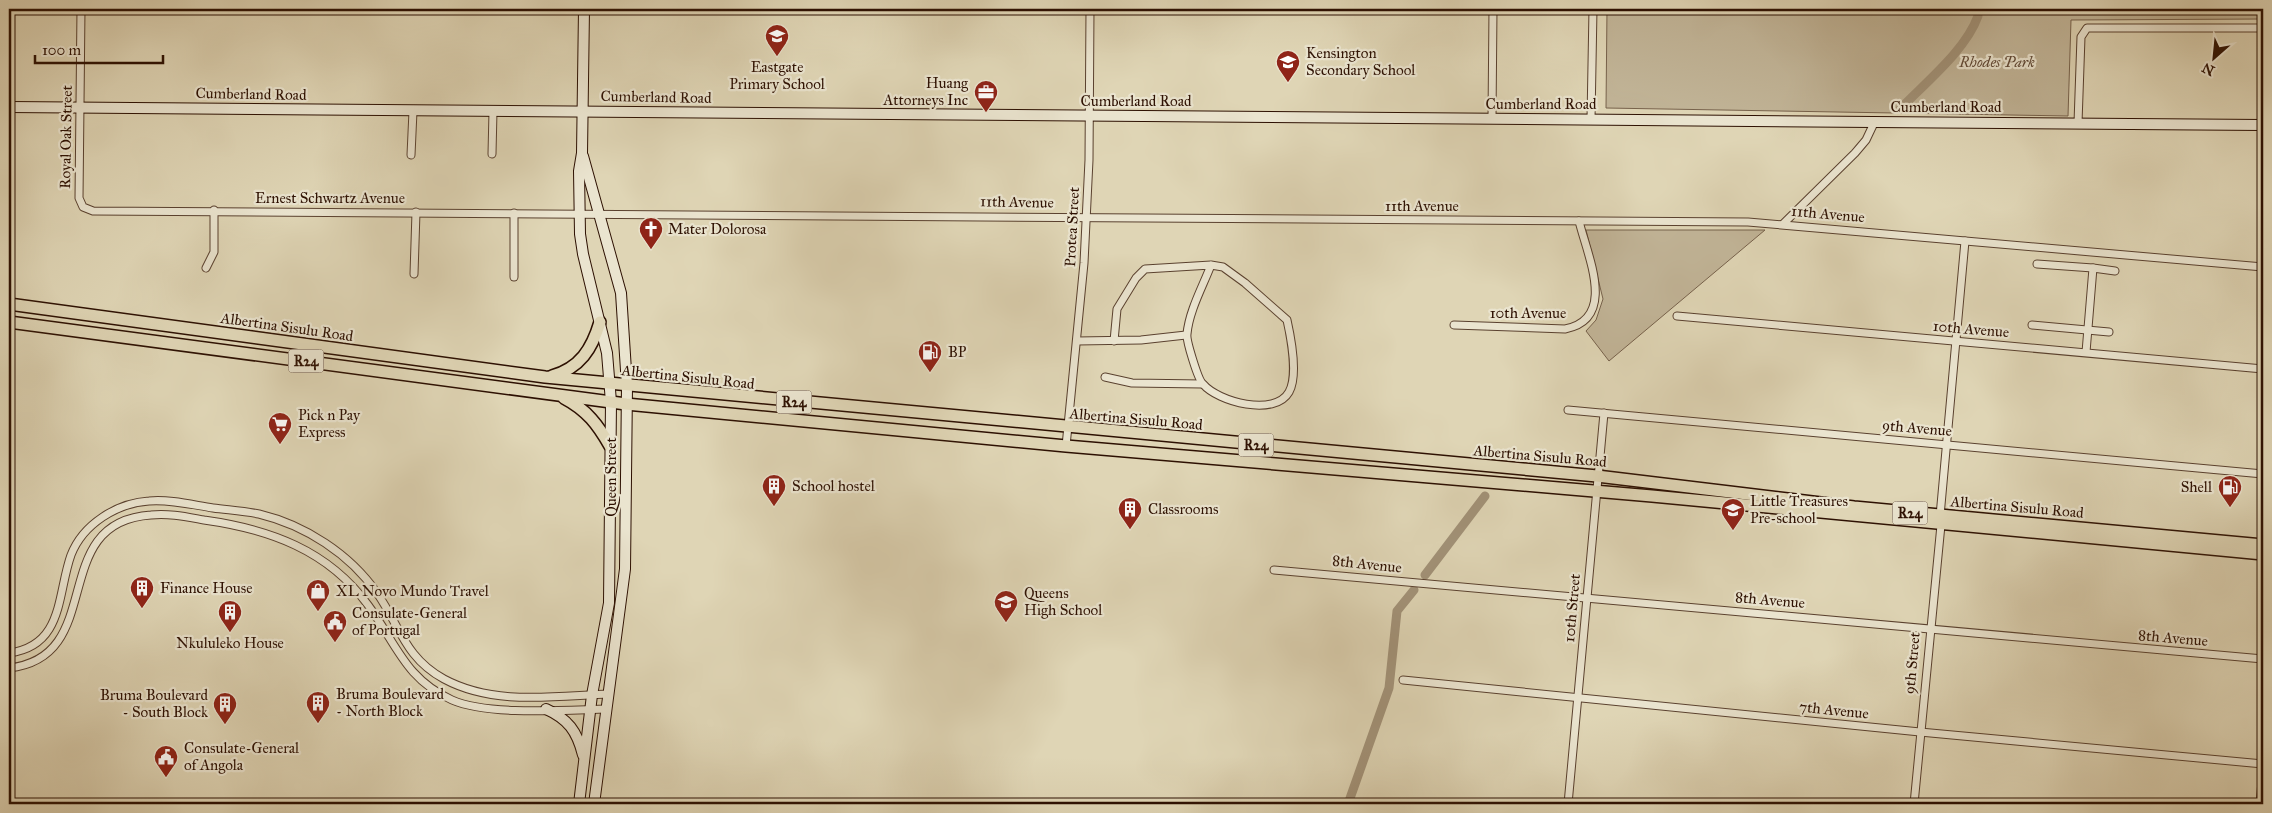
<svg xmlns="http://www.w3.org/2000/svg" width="2272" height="813" viewBox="0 0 2272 813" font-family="'IM FELL Great Primer',serif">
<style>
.green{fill:#c1b497;stroke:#77624c}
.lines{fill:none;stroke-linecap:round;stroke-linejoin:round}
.stream{stroke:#735e49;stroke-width:2.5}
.canal{stroke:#a29278;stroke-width:9}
.street-casing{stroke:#5a412f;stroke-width:9}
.secondary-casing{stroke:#2d1002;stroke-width:12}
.primary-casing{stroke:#2d1002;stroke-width:14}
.street{stroke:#eae4cf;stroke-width:7}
.secondary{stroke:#eae4cf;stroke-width:10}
.primary{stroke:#dfd5b5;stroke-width:11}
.labels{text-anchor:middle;stroke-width:4.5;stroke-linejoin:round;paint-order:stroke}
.shield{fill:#eae4cf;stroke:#665040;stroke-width:1}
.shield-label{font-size:14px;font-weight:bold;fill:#2d1002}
.poi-label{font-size:15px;fill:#2d1002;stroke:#eae4cf;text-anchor:start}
.park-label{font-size:15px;font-style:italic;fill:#614936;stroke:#eae4cf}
.street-label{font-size:15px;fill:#2d1002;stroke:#eae4cf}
</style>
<rect width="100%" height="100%" fill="#dfd5b5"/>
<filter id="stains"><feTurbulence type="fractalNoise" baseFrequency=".004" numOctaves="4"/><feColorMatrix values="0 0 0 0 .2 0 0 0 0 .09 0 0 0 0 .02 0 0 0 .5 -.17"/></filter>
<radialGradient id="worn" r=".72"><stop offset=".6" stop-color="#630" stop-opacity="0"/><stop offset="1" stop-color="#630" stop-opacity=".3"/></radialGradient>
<g class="green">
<polygon points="1607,9 2263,9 2263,19 2071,20 2068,116 1606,108"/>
<polygon points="1586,230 1765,230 1609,361 1586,331 1596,320 1603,299"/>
</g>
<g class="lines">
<g class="stream">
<polyline points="1978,9 1978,16"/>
<path d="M691,804c8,-6 23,-5 32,0"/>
</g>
<g class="canal">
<path d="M1900,109c25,-26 66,-59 78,-93"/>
<polyline points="1425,575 1485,496"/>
<polyline points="1348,804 1389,688 1397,611 1414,590"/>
</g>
<g class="street-casing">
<g id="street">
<polyline points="81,9 79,198 83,207 93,211 1748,222 2263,267"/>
<polyline points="1492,118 1493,9"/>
<polyline points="1591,119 1593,9"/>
<polyline points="2078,123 2081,37 2087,28 2263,28"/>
<polyline points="492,154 493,111"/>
<polyline points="411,155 413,111"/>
<polyline points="1783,224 1855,153 1866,140 1875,121"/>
<polyline points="2037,264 2093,268"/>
<polyline points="206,268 214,252 214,210"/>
<polyline points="414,274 416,212"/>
<polyline points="514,277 514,213"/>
<polyline points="1677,316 2263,369"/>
<path d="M1454,325l111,4c53,-10 22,-74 14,-108"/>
<polyline points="2032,325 2109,332"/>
<polyline points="1077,341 1141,340 1186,335"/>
<path d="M1114,341l3,-32 19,-31 9,-9 66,-4 12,2 22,16 42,37c4,18 11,56 2,72 -14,25 -71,10 -86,-8 -5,-4 -17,-44 -16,-50 2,-23 16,-48 24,-69"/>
<polyline points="2086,352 2093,268 2115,271"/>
<polyline points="1105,377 1132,383 1202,384"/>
<polyline points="1568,410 2263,474"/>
<polyline points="1066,446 1084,263 1089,160 1090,9"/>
<polyline points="1940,516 1965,241"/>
<polyline points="1274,570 2263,659"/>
<path d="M9,653c55,-7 48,-59 62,-98 12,-31 46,-52 78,-54 21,-2 44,4 64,7 15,2 31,3 46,6 46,11 91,40 118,79 23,33 28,65 67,86 50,27 110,17 165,15"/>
<path d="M9,668c100,-11 36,-146 142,-153 18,-2 36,2 53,5 65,9 124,30 164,85 28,38 37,74 84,95 37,16 114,10 155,9"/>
<polyline points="1403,680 1920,732 2263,764"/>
<polyline points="1568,804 1604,413"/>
<polyline points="1914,804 1941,525"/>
<polyline points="2260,804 2263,770"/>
</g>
</g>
<g class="secondary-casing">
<g id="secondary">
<polyline points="9,107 2263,125"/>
<polyline points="583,156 621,293 627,386 625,569 594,804"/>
<path d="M546,709c22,10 31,22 37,46"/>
<polyline points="579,804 592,695 609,603 611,402 607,353 583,254 580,234 579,171 582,153 584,9"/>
</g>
</g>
<g class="primary-casing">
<g id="primary">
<polyline points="9,304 545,377 1597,476 1854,507 2263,545"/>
<polyline points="9,322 626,404 1066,446 1652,496 2263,554"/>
<path d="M552,376c28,-8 40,-27 48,-54"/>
<path d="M564,398c23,12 34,27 46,48"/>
</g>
</g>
<use href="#street" class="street"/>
<use href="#secondary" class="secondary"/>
<use href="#primary" class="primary"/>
</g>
<defs>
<g id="school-pin" transform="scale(1.25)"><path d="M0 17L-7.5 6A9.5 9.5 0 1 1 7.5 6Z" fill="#8f2418" stroke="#eae4cf"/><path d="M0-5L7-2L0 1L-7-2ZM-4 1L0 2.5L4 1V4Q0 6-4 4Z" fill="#fff"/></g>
<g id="office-pin" transform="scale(1.25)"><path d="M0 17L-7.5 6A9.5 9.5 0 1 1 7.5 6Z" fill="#8f2418" stroke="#eae4cf"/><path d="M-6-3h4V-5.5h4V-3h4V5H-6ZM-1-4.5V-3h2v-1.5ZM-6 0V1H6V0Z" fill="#fff"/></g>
<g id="church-pin" transform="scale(1.25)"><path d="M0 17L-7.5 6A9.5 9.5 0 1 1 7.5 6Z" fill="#8f2418" stroke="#eae4cf"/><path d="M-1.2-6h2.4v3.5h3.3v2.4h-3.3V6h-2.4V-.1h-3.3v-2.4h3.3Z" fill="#fff"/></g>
<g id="fuel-pin" transform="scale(1.25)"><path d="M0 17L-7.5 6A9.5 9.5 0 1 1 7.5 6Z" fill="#8f2418" stroke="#eae4cf"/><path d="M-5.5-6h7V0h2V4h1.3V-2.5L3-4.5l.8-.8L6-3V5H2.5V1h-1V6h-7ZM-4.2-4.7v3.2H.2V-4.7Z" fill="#fff"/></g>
<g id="supermarket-pin" transform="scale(1.25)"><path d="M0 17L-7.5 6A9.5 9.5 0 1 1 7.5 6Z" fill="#8f2418" stroke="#eae4cf"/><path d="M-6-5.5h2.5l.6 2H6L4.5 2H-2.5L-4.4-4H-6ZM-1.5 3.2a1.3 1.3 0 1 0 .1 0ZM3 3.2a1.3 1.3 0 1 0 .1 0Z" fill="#fff"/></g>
<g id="building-pin" transform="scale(1.25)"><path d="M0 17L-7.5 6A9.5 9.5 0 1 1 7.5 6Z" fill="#8f2418" stroke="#eae4cf"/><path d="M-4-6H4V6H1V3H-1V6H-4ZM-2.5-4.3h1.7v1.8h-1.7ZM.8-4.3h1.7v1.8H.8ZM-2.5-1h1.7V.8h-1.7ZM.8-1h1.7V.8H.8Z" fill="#fff"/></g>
<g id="shop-pin" transform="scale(1.25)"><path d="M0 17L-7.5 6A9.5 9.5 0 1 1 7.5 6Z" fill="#8f2418" stroke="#eae4cf"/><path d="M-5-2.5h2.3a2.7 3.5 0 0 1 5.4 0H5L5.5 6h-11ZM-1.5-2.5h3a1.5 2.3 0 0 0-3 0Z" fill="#fff"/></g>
<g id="civic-pin" transform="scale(1.25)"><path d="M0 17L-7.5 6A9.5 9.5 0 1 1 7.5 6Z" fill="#8f2418" stroke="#eae4cf"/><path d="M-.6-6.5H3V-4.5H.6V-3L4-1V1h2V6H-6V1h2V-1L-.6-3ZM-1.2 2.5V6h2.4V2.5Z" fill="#fff"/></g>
</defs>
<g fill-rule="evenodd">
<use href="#school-pin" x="777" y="36"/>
<use href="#school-pin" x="1288" y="62"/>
<use href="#office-pin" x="986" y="92"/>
<use href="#church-pin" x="651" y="229"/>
<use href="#fuel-pin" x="930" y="352"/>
<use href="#supermarket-pin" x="280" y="424"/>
<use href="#building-pin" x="774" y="486"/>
<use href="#fuel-pin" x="2230" y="487"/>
<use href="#building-pin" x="1130" y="509"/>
<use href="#school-pin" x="1733" y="510"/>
<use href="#building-pin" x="142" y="588"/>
<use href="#shop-pin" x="318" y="591"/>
<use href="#school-pin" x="1006" y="602"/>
<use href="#building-pin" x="230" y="612"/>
<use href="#civic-pin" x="335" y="622"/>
<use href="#building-pin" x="318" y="703"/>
<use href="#building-pin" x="225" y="704"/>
<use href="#civic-pin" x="166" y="757"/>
</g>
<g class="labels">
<g class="shield">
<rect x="288.5" y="349.5" width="35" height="23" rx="4"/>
<rect x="776.5" y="390.5" width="35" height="23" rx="4"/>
<rect x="1238.5" y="433.5" width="35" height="23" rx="4"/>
<rect x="1892.5" y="501.5" width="35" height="23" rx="4"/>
</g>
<g class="shield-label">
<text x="306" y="366">R24</text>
<text x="794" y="407">R24</text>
<text x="1256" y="450">R24</text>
<text x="1910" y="518">R24</text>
</g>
<g class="poi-label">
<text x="1306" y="58">Kensington<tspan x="1306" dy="17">Secondary School</tspan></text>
<text x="777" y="72" text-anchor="middle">Eastgate<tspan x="777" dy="17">Primary School</tspan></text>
<text x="968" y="88" text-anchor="end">Huang<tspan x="968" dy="17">Attorneys Inc</tspan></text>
<text x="668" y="234">Mater Dolorosa</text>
<text x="948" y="357">BP</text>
<text x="298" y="420">Pick n Pay<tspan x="298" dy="17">Express</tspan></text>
<text x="792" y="491">School hostel</text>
<text x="2212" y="492" text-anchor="end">Shell</text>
<text x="1750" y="506">Little Treasures<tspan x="1750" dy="17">Pre-school</tspan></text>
<text x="1148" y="514">Classrooms</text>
<text x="160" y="593">Finance House</text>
<text x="336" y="596">XL Novo Mundo Travel</text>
<text x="1024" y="598">Queens<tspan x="1024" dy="17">High School</tspan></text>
<text x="352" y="618">Consulate-General<tspan x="352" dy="17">of Portugal</tspan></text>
<text x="230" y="648" text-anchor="middle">Nkululeko House</text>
<text x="336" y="699">Bruma Boulevard<tspan x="336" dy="17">- North Block</tspan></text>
<text x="208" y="700" text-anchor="end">Bruma Boulevard<tspan x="208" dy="17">- South Block</tspan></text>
<text x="184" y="753">Consulate-General<tspan x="184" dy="17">of Angola</tspan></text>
</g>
<g class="park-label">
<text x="1997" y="67">Rhodes Park</text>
</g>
<g class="street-label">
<text transform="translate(251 94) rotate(1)" y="5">Cumberland Road</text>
<text transform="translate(656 97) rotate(1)" y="5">Cumberland Road</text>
<text x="1136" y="106">Cumberland Road</text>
<text x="1541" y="109">Cumberland Road</text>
<text x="1946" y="112">Cumberland Road</text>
<text transform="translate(66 137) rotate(-89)" y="5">Royal Oak Street</text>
<text x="330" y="203">Ernest Schwartz Avenue</text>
<text transform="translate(1017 202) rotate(1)" y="5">11th Avenue</text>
<text x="1422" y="211">11th Avenue</text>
<text transform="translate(1828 214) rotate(5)" y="5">11th Avenue</text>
<text transform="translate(1072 227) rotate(-87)" y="5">Protea Street</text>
<text x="1528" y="318">10th Avenue</text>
<text transform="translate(287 327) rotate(8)" y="5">Albertina Sisulu Road</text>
<text transform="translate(1971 329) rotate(5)" y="5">10th Avenue</text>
<text transform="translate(688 377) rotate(6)" y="5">Albertina Sisulu Road</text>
<text transform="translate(1136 419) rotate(5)" y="5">Albertina Sisulu Road</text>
<text transform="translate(1917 428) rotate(5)" y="5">9th Avenue</text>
<text transform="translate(1540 456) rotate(5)" y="5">Albertina Sisulu Road</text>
<text transform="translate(611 477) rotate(-90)" y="5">Queen Street</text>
<text transform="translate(2017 507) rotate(5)" y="5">Albertina Sisulu Road</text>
<text transform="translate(1367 564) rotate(6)" y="5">8th Avenue</text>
<text transform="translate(1770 600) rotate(5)" y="5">8th Avenue</text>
<text transform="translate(1572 608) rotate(-85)" y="5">10th Street</text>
<text transform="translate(2173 638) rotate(5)" y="5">8th Avenue</text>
<text transform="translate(1912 663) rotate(-85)" y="5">9th Street</text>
<text transform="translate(1834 710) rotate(6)" y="5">7th Avenue</text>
</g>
</g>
<rect width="2272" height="813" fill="none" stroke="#dfd5b5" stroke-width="30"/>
<rect x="10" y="10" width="2252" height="793" fill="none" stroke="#2d1002" stroke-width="2.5"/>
<rect x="15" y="15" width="2242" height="783" fill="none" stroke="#2d1002"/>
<g transform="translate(2214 58) rotate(207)" stroke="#eae4cf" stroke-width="4" paint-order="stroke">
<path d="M0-4L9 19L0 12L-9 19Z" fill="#2d1002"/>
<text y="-8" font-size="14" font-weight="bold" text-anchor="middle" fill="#2d1002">N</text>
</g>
<path d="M35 55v8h128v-8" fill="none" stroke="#2d1002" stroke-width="2.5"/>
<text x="42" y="55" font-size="15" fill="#2d1002" stroke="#eae4cf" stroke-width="4" paint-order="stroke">100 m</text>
<rect width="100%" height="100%" filter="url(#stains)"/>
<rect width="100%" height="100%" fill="url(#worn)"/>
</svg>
